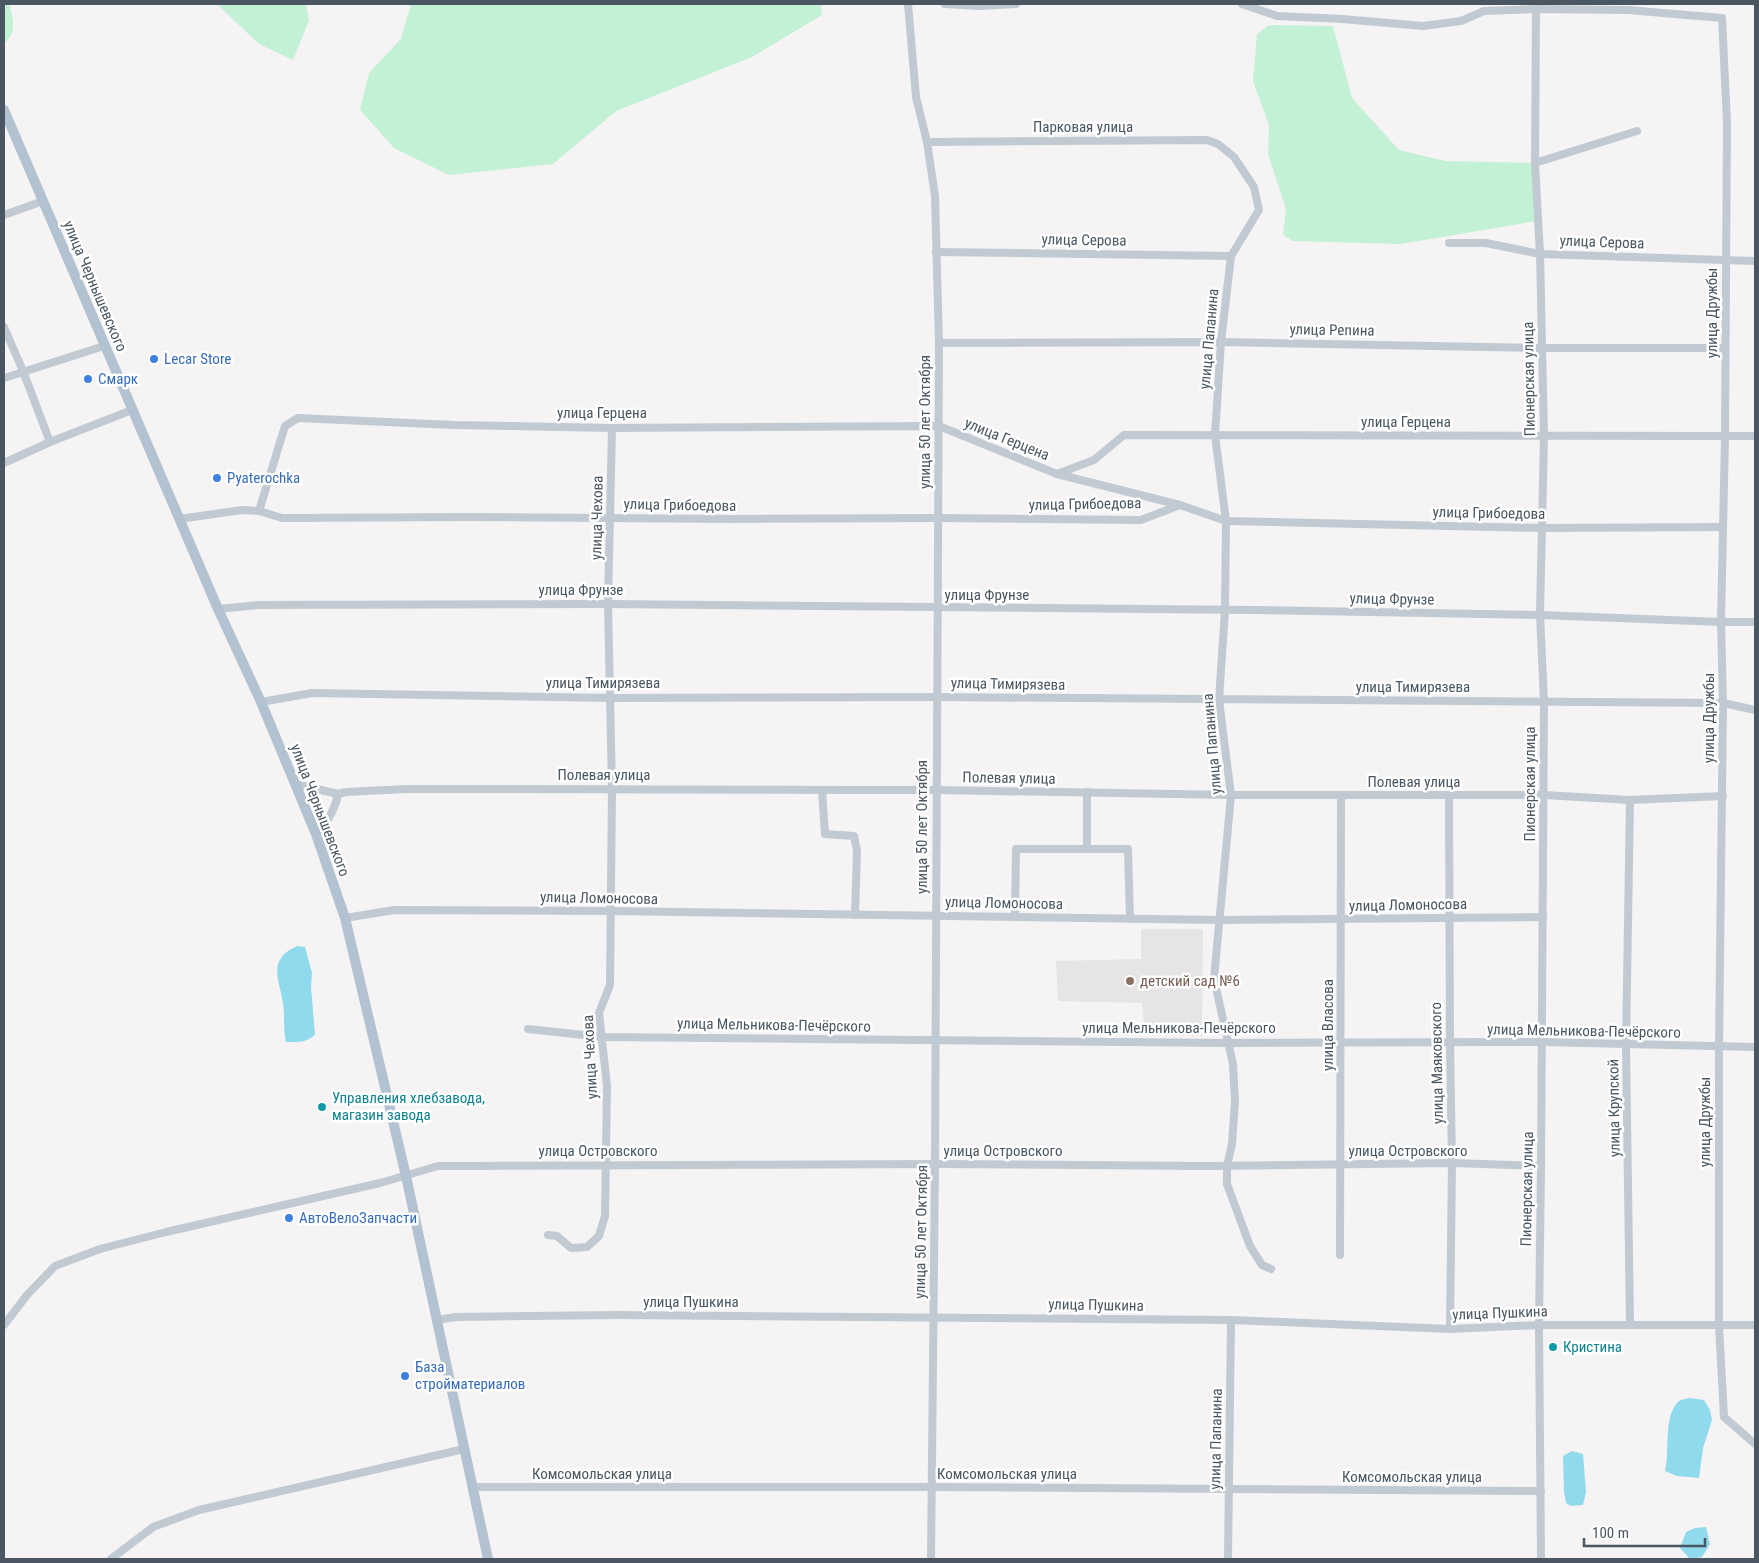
<svg xmlns="http://www.w3.org/2000/svg" width="1759" height="1563" viewBox="0 0 1759 1563" font-family="'Roboto Condensed',sans-serif">
<style>
.education{fill:#e6e4e5}
.green{fill:#c3f1d5}
.water{fill:#90daee}
.lines{fill:none;stroke-linecap:round;stroke-linejoin:round}
.minor{stroke:#c1cad2;stroke-width:8}
.major{stroke:#b3c2d1;stroke-width:10}
.shop-dot{fill:#3f7fe0;stroke:#fff;stroke-width:2}
.education-dot{fill:#8d6e63;stroke:#fff;stroke-width:2}
.culture-dot{fill:#0f9aa8;stroke:#fff;stroke-width:2}
.labels{text-anchor:middle;stroke-width:5;stroke-linejoin:round;paint-order:stroke}
.street-label{font-size:15px;fill:#4a5661;stroke:#fff}
.shop-label{font-size:15px;fill:#366cbe;stroke:#fff;text-anchor:start}
.education-label{font-size:15px;fill:#785e54;stroke:#fff;text-anchor:start}
.culture-label{font-size:15px;fill:#0d838f;stroke:#fff;text-anchor:start}
</style>
<rect width="100%" height="100%" fill="#f5f3f3"/>
<polygon class="education" points="1141,929 1203,929 1202,1036 1145,1035 1142,1003 1058,1001 1056,961 1141,959"/>
<g class="green">
<path d="M4,4h5c4,14 9,29 -5,39z"/>
<polygon points="217,4 306,4 309,20 293,60 259,44"/>
<polygon points="411,4 821,4 822,15 752,57 616,111 553,164 449,175 394,148 360,110 369,73 401,39"/>
<polygon points="1269,25 1333,26 1352,98 1399,150 1445,161 1533,163 1536,221 1401,244 1293,241 1283,235 1286,209 1268,154 1269,125 1253,81 1257,34"/>
</g>
<g class="water">
<path d="M297,946l8,1 7,26 -1,14 4,47c-7,9 -18,8 -29,8 -3,-13 -1,-26 -3,-39 -4,-25 -16,-43 14,-57z"/>
<path d="M1689,1398l15,2 6,10 2,10 -9,28 -4,30 -22,-2 -12,-5c5,-19 -2,-54 13,-69 2,-2 7,-3 11,-4z"/>
<polygon points="1572,1451 1583,1454 1586,1492 1583,1505 1571,1506 1566,1503 1564,1491 1563,1456"/>
<polygon points="1706,1527 1710,1544 1702,1557 1690,1559 1680,1548 1686,1532 1695,1528"/>
</g>
<g class="lines">
<g class="minor">
<polyline points="908,4 916,97 927,142 935,196 939,343 935,1164 931,1559"/>
<polyline points="945,4 979,6 1016,4"/>
<polyline points="1242,4 1277,16 1342,19 1423,26 1461,21 1484,11 1536,9 1628,10 1722,18 1727,122 1725,436 1721,622 1723,703 1719,1047 1719,1326 1724,1417 1755,1444"/>
<polyline points="1536,9 1535,163 1540,254 1544,436 1540,615 1544,702 1541,1166 1539,1325 1541,1559"/>
<polyline points="927,142 1207,140 1218,144 1234,157 1254,187 1259,210 1231,256 1221,342 1215,435 1226,521 1225,610 1219,700 1231,795 1214,979 1233,1064 1235,1102 1232,1144 1227,1166 1227,1184 1250,1246 1262,1265 1271,1269"/>
<polyline points="1535,163 1637,131"/>
<polyline points="4,215 43,201"/>
<polyline points="1449,243 1486,243 1540,254 1755,261"/>
<polyline points="936,252 1231,256"/>
<polyline points="4,327 23,371 50,442"/>
<polyline points="939,343 1221,342 1541,348 1725,348"/>
<polyline points="4,378 104,346"/>
<polyline points="4,463 50,442 132,410"/>
<polyline points="1057,474 1180,505 1226,521 1542,528 1723,527"/>
<polyline points="259,511 285,426 298,418 454,425 612,428 939,426 1057,474 1094,460 1124,435 1755,436"/>
<polyline points="179,519 242,510 259,511 282,518 467,517 732,519 938,518 1141,520 1180,505"/>
<polyline points="218,609 258,605 608,604 1253,610 1540,615 1721,622 1755,622"/>
<polyline points="261,702 312,693 611,698 936,697 1723,703 1755,710"/>
<polyline points="296,784 338,794 346,792 406,789 468,789 936,790 1231,795 1544,795 1630,800 1723,796"/>
<polyline points="822,790 825,834 854,836 857,851 855,915"/>
<polyline points="1087,792 1087,849"/>
<polyline points="1449,796 1450,1043 1452,1163 1450,1329"/>
<path d="M316,834c11,-11 19,-24 22,-40"/>
<polyline points="1015,917 1016,849 1128,849 1130,919"/>
<polyline points="345,918 394,910 610,911 1221,920 1543,917"/>
<polyline points="528,1029 602,1037 1227,1043 1541,1042 1755,1047"/>
<polyline points="548,1235 557,1236 571,1248 587,1247 599,1236 605,1216 607,1086 599,1013 610,985 612,788 608,604 612,428"/>
<polyline points="1340,1255 1341,795"/>
<polyline points="437,1320 456,1317 617,1315 1231,1320 1450,1329 1539,1325 1755,1325"/>
<polyline points="4,1325 27,1295 55,1266 100,1249 166,1232 380,1183 438,1166 935,1164 1205,1166 1452,1163 1541,1166"/>
<polyline points="1630,1325 1626,1045 1630,800"/>
<polyline points="473,1487 931,1487 1541,1491"/>
<polyline points="111,1559 153,1527 199,1510 464,1449"/>
<polyline points="1228,1559 1231,1320"/>
</g>
<polyline class="major" points="4,110 218,609 261,702 316,834 345,918 406,1176 488,1559"/>
</g>
<g class="shop-dot">
<circle cx="154" cy="359" r="5"/>
<circle cx="88" cy="379" r="5"/>
<circle cx="217" cy="478" r="5"/>
<circle cx="289" cy="1218" r="5"/>
<circle cx="405" cy="1376" r="5"/>
</g>
<circle class="education-dot" cx="1130" cy="981" r="5"/>
<g class="culture-dot">
<circle cx="322" cy="1107" r="5"/>
<circle cx="1553" cy="1347" r="5"/>
</g>
<g class="labels">
<g class="street-label">
<text x="1083" y="132">Парковая улица</text>
<text transform="translate(1084 240) rotate(1)" y="5">улица Серова</text>
<text transform="translate(1602 242) rotate(2)" y="5">улица Серова</text>
<text transform="translate(95 286) rotate(67)" y="5">улица Чернышевского</text>
<text transform="translate(1712 313) rotate(-90)" y="5">улица Дружбы</text>
<text transform="translate(1332 330) rotate(1)" y="5">улица Репина</text>
<text transform="translate(1209 339) rotate(-85)" y="5">улица Папанина</text>
<text transform="translate(1529 379) rotate(-91)" y="5">Пионерская улица</text>
<text x="602" y="418">улица Герцена</text>
<text transform="translate(925 422) rotate(-90)" y="5">улица 50 лет Октября</text>
<text x="1406" y="427">улица Герцена</text>
<text transform="translate(1007 439) rotate(22)" y="5">улица Герцена</text>
<text transform="translate(1085 504) rotate(-1)" y="5">улица Грибоедова</text>
<text transform="translate(680 505) rotate(1)" y="5">улица Грибоедова</text>
<text transform="translate(1489 513) rotate(1)" y="5">улица Грибоедова</text>
<text transform="translate(597 518) rotate(-89)" y="5">улица Чехова</text>
<text x="581" y="595">улица Фрунзе</text>
<text x="987" y="600">улица Фрунзе</text>
<text transform="translate(1392 599) rotate(1)" y="5">улица Фрунзе</text>
<text x="603" y="688">улица Тимирязева</text>
<text transform="translate(1008 684) rotate(1)" y="5">улица Тимирязева</text>
<text x="1413" y="692">улица Тимирязева</text>
<text transform="translate(1709 718) rotate(-90)" y="5">улица Дружбы</text>
<text transform="translate(1212 744) rotate(-95)" y="5">улица Папанина</text>
<text x="604" y="780">Полевая улица</text>
<text transform="translate(1009 778) rotate(1)" y="5">Полевая улица</text>
<text x="1414" y="787">Полевая улица</text>
<text transform="translate(1530 784) rotate(-90)" y="5">Пионерская улица</text>
<text transform="translate(320 810) rotate(69)" y="5">улица Чернышевского</text>
<text transform="translate(922 827) rotate(-90)" y="5">улица 50 лет Октября</text>
<text transform="translate(599 898) rotate(1)" y="5">улица Ломоносова</text>
<text transform="translate(1004 903) rotate(1)" y="5">улица Ломоносова</text>
<text transform="translate(1408 905) rotate(-1)" y="5">улица Ломоносова</text>
<text transform="translate(774 1025) rotate(1)" y="5">улица Мельникова-Печёрского</text>
<text transform="translate(1328 1025) rotate(-90)" y="5">улица Власова</text>
<text x="1179" y="1033">улица Мельникова-Печёрского</text>
<text transform="translate(1584 1031) rotate(1)" y="5">улица Мельникова-Печёрского</text>
<text transform="translate(590 1057) rotate(-93)" y="5">улица Чехова</text>
<text transform="translate(1437 1063) rotate(-91)" y="5">улица Маяковского</text>
<text transform="translate(1614 1108) rotate(-91)" y="5">улица Крупской</text>
<text transform="translate(1705 1122) rotate(-90)" y="5">улица Дружбы</text>
<text x="598" y="1156">улица Островского</text>
<text x="1003" y="1156">улица Островского</text>
<text x="1408" y="1156">улица Островского</text>
<text transform="translate(1527 1189) rotate(-89)" y="5">Пионерская улица</text>
<text transform="translate(921 1232) rotate(-89)" y="5">улица 50 лет Октября</text>
<text x="691" y="1307">улица Пушкина</text>
<text transform="translate(1096 1305) rotate(1)" y="5">улица Пушкина</text>
<text transform="translate(1500 1313) rotate(-2)" y="5">улица Пушкина</text>
<text transform="translate(1216 1439) rotate(-89)" y="5">улица Папанина</text>
<text x="602" y="1479">Комсомольская улица</text>
<text x="1007" y="1479">Комсомольская улица</text>
<text x="1412" y="1482">Комсомольская улица</text>
</g>
<g class="shop-label">
<text x="164" y="364">Lecar Store</text>
<text x="98" y="384">Смарк</text>
<text x="227" y="483">Pyaterochka</text>
<text x="299" y="1223">АвтоВелоЗапчасти</text>
<text x="415" y="1372">База<tspan x="415" dy="17">стройматериалов</tspan></text>
</g>
<g class="education-label">
<text x="1140" y="986">детский сад №6</text>
</g>
<g class="culture-label">
<text x="332" y="1103">Управления хлебзавода,<tspan x="332" dy="17">магазин завода</tspan></text>
<text x="1563" y="1352">Кристина</text>
</g>
</g>
<rect width="1759" height="1563" fill="none" stroke="#4a5661" stroke-width="10"/>
<path d="M1584 1538v8h121v-8" fill="none" stroke="#4a5661" stroke-width="2.5"/>
<text x="1592" y="1538" font-size="15" fill="#4a5661" stroke="#ffffff" stroke-width="4" paint-order="stroke">100 m</text>
</svg>
